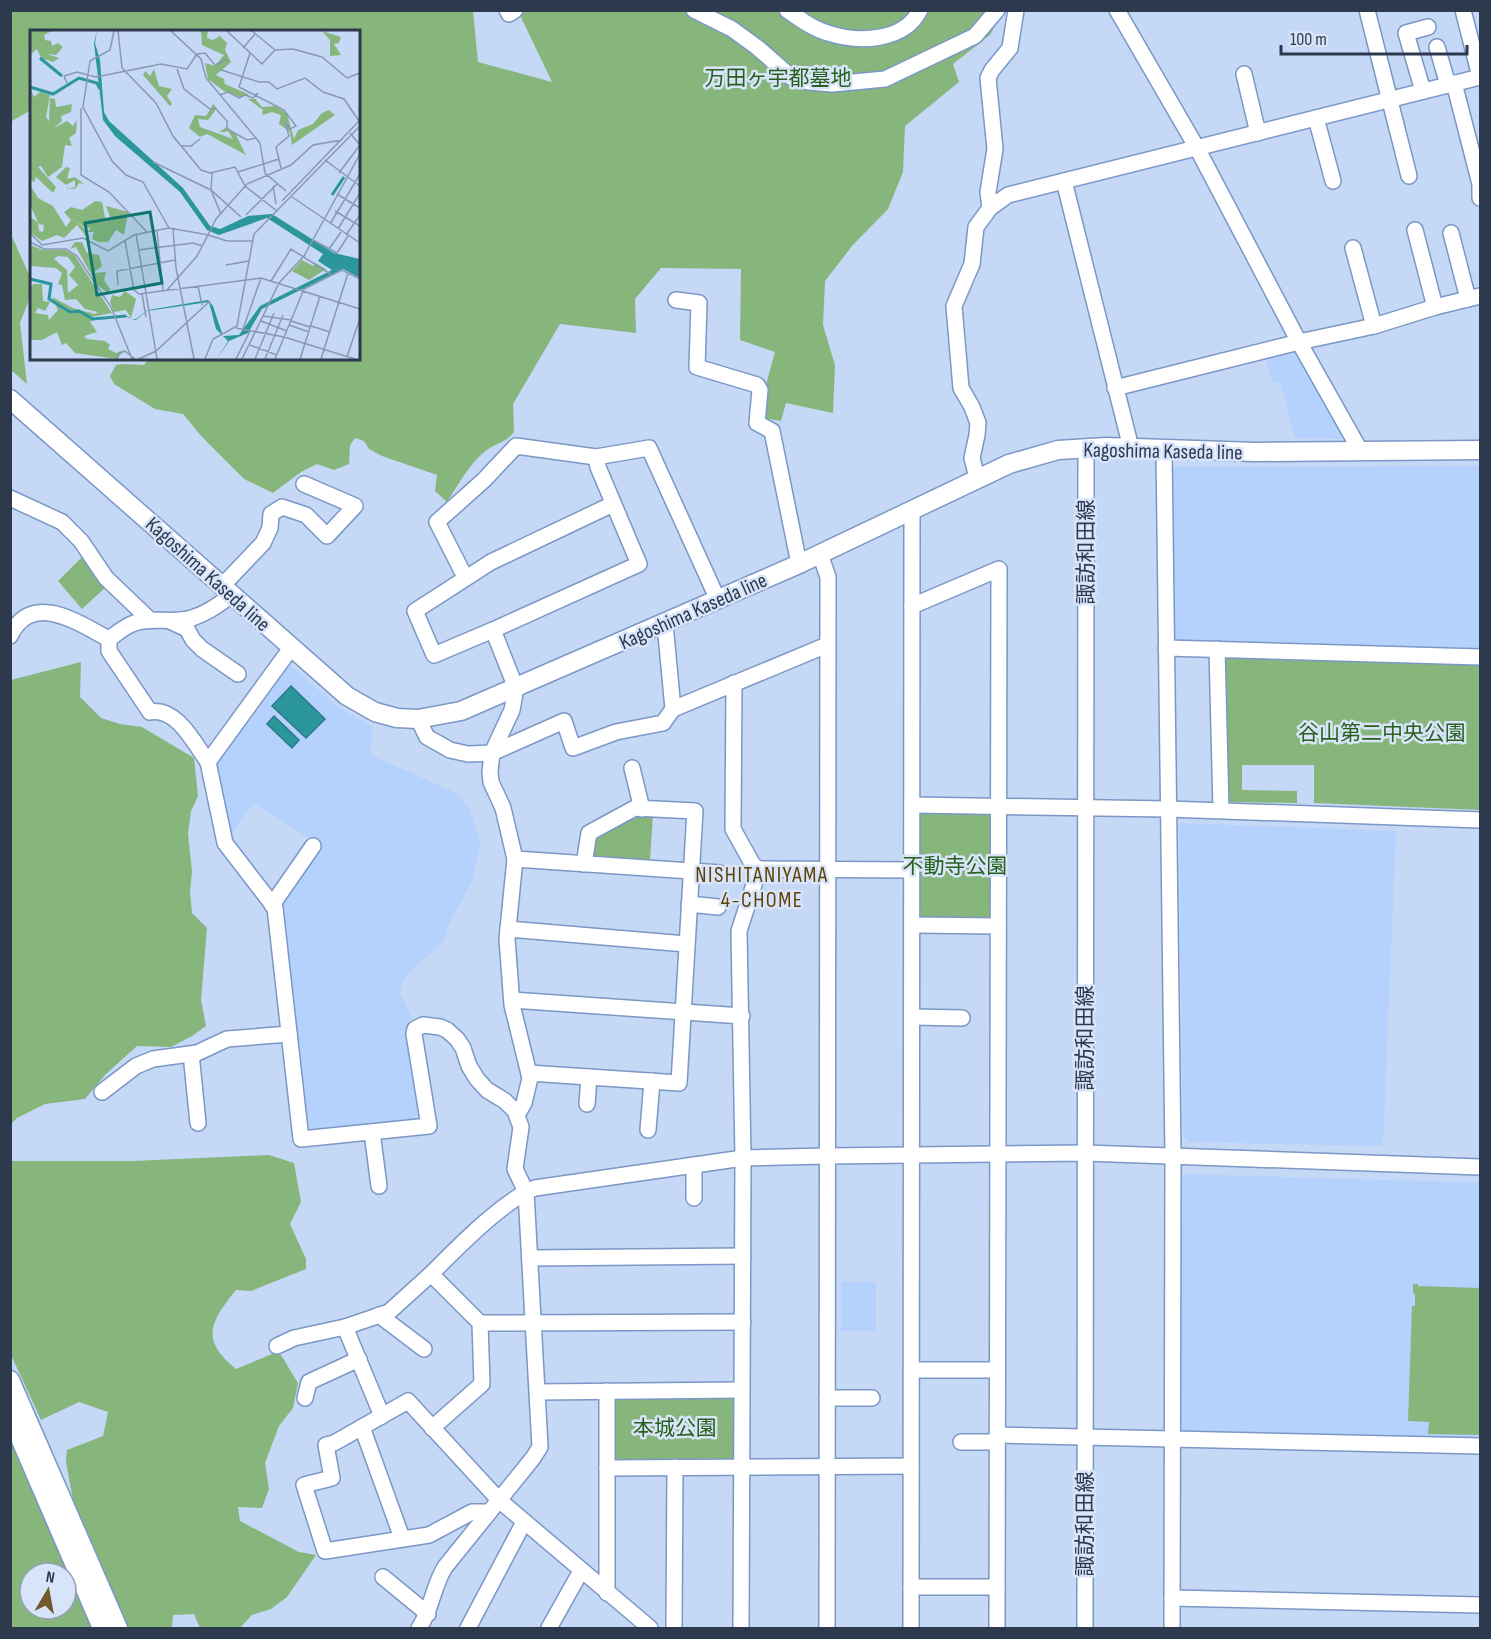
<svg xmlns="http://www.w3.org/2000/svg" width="1491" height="1639" viewBox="0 0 1491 1639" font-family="'Sofia Sans Condensed','Noto Sans JP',sans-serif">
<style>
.built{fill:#b5d1fe}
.green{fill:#87b67d;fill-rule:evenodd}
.water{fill:#2b969c;stroke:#2c7a84;stroke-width:1.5}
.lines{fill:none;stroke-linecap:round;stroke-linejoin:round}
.minor-casing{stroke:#7b97c6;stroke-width:18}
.major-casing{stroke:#7b97c6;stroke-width:21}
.minor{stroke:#fff;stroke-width:15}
.major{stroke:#fff;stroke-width:18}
.labels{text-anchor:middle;stroke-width:5;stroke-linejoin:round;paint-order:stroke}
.park-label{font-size:21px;fill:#28611c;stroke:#d8e4f9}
.street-label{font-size:21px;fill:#2d394d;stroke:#d8e4f9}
.neighbourhood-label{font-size:22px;letter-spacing:1.5px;fill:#5e4205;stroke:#d8e4f9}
.inset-river{fill:none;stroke:#2b969c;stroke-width:3}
.inset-road{fill:none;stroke:#8898b2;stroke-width:1.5}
.view{fill:#0f766e;fill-opacity:0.15;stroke:#0f766e;stroke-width:3}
.inset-edge{fill:none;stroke:#2d394d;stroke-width:3}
</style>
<rect width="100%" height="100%" fill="#c5d8f6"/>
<g class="built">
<polygon points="1293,346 1344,439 1295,438 1280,382 1273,383 1264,353"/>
<polygon points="1480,466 1480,650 1177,641 1171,634 1169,471 1173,467"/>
<polygon points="289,664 338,707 373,727 370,755 459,794 470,810 480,843 473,880 447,927 446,935 439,946 413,969 403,981 400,992 412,1019 406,1022 418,1114 413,1121 315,1130 307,1124 280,902 320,845 254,803 229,838 217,762"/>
<polygon points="1181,823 1396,831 1383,1146 1188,1142 1183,1136 1179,827"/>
<polygon points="1186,1174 1480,1183 1480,1439 1182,1431 1178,1427 1180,1178"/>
<rect x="841" y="1282" width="35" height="49"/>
</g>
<g class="green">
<path d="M10,11h463l5,51 74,20 -34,-71h485l-13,24 -37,29 6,18 -54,44 -2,46 -15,37 -36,37 -27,35 -2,44 12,40 -2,48 -47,-10 -5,18 -24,-4 18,-65 -35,-12 1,-71 -80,-1 -26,31 1,34 -76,-9 -47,80 1,28c-10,12 -16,10 -27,18 -17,12 -29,35 -40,52l-12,-11 2,-16 -55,-19 -13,-7 -5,-8 -9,-3 -5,7 -1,19 -15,6 -17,-6 -16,8 -28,21 -29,-14 -42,-42 -19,-23 -28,-5 -41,-25 -4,-8 6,-11 8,-1 20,1 4,-6 210,-1v-326h-326l-1,78 -19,11z"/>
<polygon points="10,232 31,279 31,295 20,323 27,384 11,370"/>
<polygon points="83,556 108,585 82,609 58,581"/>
<polygon points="1229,654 1480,663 1480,810 1314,803 1314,765 1242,765 1242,790 1297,791 1297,803 1230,802 1224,796 1222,658"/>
<polygon points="81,662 80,697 101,718 120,724 142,727 194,758 198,796 191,811 188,834 192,871 190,892 192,913 207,928 201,1000 206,1026 192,1036 171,1047 137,1046 106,1074 85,1099 45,1104 17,1118 11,1124 11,680"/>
<polygon points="922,812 989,812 992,817 992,914 988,920 922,919 917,915 918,816"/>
<polygon points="639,814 653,814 650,861 593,857 594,839"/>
<path d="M269,1155l25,8 7,39 -11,22 16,35v10l-55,22 -15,-1c-26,32 -36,50 0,79l36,-15 9,1 17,28 -5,25 -14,18 -14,37 4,26 -7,19 -24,-1 2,14 59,31 17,3 -29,42 -16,12 -19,6 -12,13h-40l-6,-14 -21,1 -1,13h-43l-56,-128 -7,-38 1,-12 36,-14 5,-24 -29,-10 -38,18 -30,-65v-195l1,1h121z"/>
<polygon points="1413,1284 1418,1284 1418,1286 1480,1288 1480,1435 1428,1434 1429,1422 1408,1421 1412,1306 1415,1306 1415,1294 1413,1293"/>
<polygon points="618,1396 732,1396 736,1401 737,1455 732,1461 619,1460 613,1456 613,1401"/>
<path d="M11,1443l81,185h-81zM30,1573h36v36h-36z"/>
</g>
<g class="water">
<polygon points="291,686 325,719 306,738 272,706"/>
<polygon points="274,716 299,740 292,748 267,724"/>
</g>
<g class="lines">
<g class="minor-casing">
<g id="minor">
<polyline points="507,10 509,14 515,10"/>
<polyline points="694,10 732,29 758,48 791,77 809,82 832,84 885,79 975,36 997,10"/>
<path d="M787,10c13,9 26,19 41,23 30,10 76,9 92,-23"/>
<polyline points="1117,10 1197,148 1299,342 1361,452"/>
<polyline points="1367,10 1409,176"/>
<polyline points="1463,10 1480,77"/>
<polyline points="1437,47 1448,85"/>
<polyline points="1244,74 1258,133"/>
<polyline points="1454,83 1480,184 1480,198"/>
<polyline points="1423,91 1406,33 1428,27"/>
<polyline points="1316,118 1333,181"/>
<polyline points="1064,181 1131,448"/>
<polyline points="990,208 988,192 995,149 988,78 992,70 1010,48 1016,10"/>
<polyline points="1415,230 1435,307"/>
<polyline points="1451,233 1468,299"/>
<polyline points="1353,248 1374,326"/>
<polyline points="676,300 699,303 697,367 757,385 760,390 757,423 772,431 799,564"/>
<polyline points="1115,388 1299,342 1374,326 1435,307 1480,296"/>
<polyline points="1164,450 1173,1156 1172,1628"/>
<polyline points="596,457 598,467 639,564 493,630 434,655 415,611 491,562 613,504"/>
<polyline points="977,478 972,458 977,435 978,423 972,407 961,388 954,306 972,264 976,227 990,208 1008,195 1480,77"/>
<polyline points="10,498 62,522 81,541 106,578 150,620"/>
<polyline points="820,554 828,577 827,1628"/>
<polyline points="465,577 437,522 484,480 516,446 596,457 649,448 718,600"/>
<polyline points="222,586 263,543 270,528 271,514 282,507 306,515 327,536 355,506 304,484"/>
<polyline points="912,606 999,569 997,1628"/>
<polyline points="170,621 187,629 193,640 202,649 238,674"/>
<polyline points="665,624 673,709 827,645"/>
<polyline points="493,630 516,688 512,710 492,753 490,772 491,782 503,808 515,859 507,939 512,1005 530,1078 524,1103 517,1115"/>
<path d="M10,636c22,-46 68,-13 99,3 7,-5 15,-12 23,-15 16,-8 41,0 60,-6 16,-5 27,-14 40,-23"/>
<path d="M109,639v12l41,61c27,-5 44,31 58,50"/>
<path d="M291,648l-83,114 17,81 50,65 26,231 128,-13 -15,-92 1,-5 8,-4 17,2 7,3 10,9 6,9 6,18 8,13 10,11 18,11 10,10 6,16 -6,42 11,23c-33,19 -68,55 -95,82l49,49 2,61 -50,44"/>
<polyline points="1166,648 1480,657"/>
<polyline points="1217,649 1221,810"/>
<polyline points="734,683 733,829 753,865 759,869 912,870"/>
<polyline points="418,719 427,737 450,750 468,754 492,753 564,721 573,748 616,732 663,723 673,709"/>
<polyline points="632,768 642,809"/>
<polyline points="912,805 1168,809 1480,820"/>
<polyline points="515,859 720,873"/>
<polyline points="689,904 718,907"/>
<polyline points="272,905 313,846"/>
<polyline points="912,925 998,926"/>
<polyline points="508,929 686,944"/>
<polyline points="512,1000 742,1016"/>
<polyline points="912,1017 962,1018"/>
<polyline points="191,1054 198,1123"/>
<polyline points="529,1073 679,1083 695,811 635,808 589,833 584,864"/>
<polyline points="102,1092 136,1066 153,1059 197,1053 227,1039 289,1034"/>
<polyline points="587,1104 589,1077"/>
<polyline points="648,1130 652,1081"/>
<polyline points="372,1132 379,1186"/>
<polyline points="694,1165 694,1198"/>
<polyline points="530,1258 743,1256"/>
<polyline points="379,1315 424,1349"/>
<polyline points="480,1323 743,1322"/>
<polyline points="277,1346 294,1338 345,1327"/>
<polyline points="912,1370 997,1370"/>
<polyline points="538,1392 742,1390"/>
<polyline points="305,1398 309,1382 359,1359"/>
<polyline points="827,1398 872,1398"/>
<polyline points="382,1416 345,1327 389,1312 431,1274"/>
<polyline points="362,1427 402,1538"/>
<polyline points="997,1435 1480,1446"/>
<polyline points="961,1442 997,1442"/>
<polyline points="607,1468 911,1466"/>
<polyline points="488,1512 472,1512 429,1535 325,1551 304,1485 332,1478 326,1445 334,1443 408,1401 499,1500 650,1628"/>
<polyline points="383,1577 428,1614"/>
<polyline points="911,1587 997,1587"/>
<polyline points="607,1593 607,1391"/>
<polyline points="1172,1598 1480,1605"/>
<path d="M419,1628c13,-19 14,-42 26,-61l88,-109 7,-11 -14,-255 9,-4 208,-30 84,-2 258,-3 395,14"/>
<polyline points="468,1628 524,1522"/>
<polyline points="549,1628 581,1571"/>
<polyline points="674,1628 675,1467"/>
<polyline points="741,1628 743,1158 739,931 759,869"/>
<polyline points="911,1628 912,509"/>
<polyline points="1085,1628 1086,448"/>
</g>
</g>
<g class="major-casing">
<g id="major">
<polyline points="10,399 347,696 375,712 397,718 418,719 461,711 799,564 1009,464 1058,450 1106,447 1256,452 1480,450"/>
<polyline points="10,1380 118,1628"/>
<polyline points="10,1415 102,1628"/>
</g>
</g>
<use href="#minor" class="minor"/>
<use href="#major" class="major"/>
</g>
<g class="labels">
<g class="park-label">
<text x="778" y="85">万田ヶ宇都墓地</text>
<text x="1382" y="740">谷山第二中央公園</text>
<text x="955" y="873">不動寺公園</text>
<text x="675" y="1435">本城公園</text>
</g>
<g class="street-label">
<text transform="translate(1163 451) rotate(1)" y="7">Kagoshima Kaseda line</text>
<text transform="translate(1086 552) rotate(-90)" y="7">諏訪和田線</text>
<text transform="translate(208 574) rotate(42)" y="7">Kagoshima Kaseda line</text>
<text transform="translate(693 611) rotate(-24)" y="7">Kagoshima Kaseda line</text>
<text transform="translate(1085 1038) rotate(-90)" y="7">諏訪和田線</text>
<text transform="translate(1085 1524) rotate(-90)" y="7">諏訪和田線</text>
</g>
<g class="neighbourhood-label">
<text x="762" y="882">NISHITANIYAMA<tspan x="762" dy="25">4-CHOME</tspan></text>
</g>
</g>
<g transform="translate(30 30)">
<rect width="330" height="330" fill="#c5d8f6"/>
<path d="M0,1h22l-8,4 1,5 6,1 1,5 6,-3 5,4 -7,8 -9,-1 12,4 -6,4 -12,-4 -4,-9 -7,6zM171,1h7l-1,7 6,2 7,-4 7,7 -2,7 6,12 -15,13 8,4 1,5 25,11 -11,2 -15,-6 -16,-12 -3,-16 10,3 9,-11 -22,-10zM292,1l19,6 -2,6 -5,1 7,11 -11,1v-16zM124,39l5,17 13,3 -5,7 5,8 -2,2 -27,-31 2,-4 5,5zM1,60l3,7 6,-5 10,3 -4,22 3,4 1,-23 5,1 1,8 16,-3 -1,8 -10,4 1,5 -8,7 13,-7 6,5 4,-6 -1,13 -7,5 3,8 -13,-2 6,1 -3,22 -14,10 -7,-11 -3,1 18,20 -3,6 -17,-16 -2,5 -4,-2zM228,64l-2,6 6,7 14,-1 11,8 7,25 4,-9 15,-6 9,-11 7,-3 6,5 -43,30 -2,-13 -11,-8 2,-9 -9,-3 -10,3 1,-5 -15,-11h8zM183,74l4,4 -9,12 -10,-1 2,8 33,12 -5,-8 -3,1h-6l8,-5 8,6 11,22 -39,-21 -7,3 -11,-9 6,-13 11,1zM36,137l4,1 -3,11 8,-2 9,7 -5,-1 -4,6h-8l2,-4 -1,4 7,-2v-7l-9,5 -10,-8zM0,155l8,13 15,8 13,21 5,-7 -7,-8 7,-5 11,3 13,-9 7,1 4,20 4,-5 -4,-11 22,6 -4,23 -8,-5 -8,12h-9l-7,-3 2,-7h-6l3,-5 -5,1 -14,-9 11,8 6,13 -12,-15 -13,13 -7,-3 -15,6 -12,-9v-15l8,5 1,9 4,1 1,-7 -5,-1 -9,-19zM45,212h7l5,11 12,2 3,11 -9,7 13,-1 -2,8 6,9 -2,4 -11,-8 -21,-38 -6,2zM0,215l13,5h22l10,6 37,57 -21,4 5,2 -6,3 7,10 -13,4 3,3 18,2 5,4 -2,4 8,4 8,-3 -7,9 -42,-6 -9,-10 -4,2 -5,-13 -15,8h-12v-54l4,-2h8l1,17 7,1 -5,9 -7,-3 -3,5 13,2 1,5 9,-10 -6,-13 21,11 22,6 3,-2 -13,-3 -9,-10 -11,1 -3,-15 -4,-1 4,-11 -6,-5 -26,-2zM28,226l10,1 7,10 -6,8 9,10 -10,8 -1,-23 -13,-11zM272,230l11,6 2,-3 11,6 -17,11 -17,-9zM95,261l11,8 -5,19 -5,-8 -12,2 -4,-10 2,-7 8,2z" fill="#87b67d" fill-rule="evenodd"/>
<path d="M67,1l-2,12 5,17 4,52 5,9 74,67 27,38 10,3 28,-13 24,-2 62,39 26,6v19l-17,-9 -81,40 -14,24 -19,8 -12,18 11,-18 -12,-12 -7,-27 -62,9 -11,9 -4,-1 -5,-2 -4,-1h4l5,3h4l12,-9 60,-10 5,6 10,30 16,-1 21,-29 72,-36 -14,-9 5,-7 -56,-36 -48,17 -12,-5 -27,-38 -65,-56 -12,-16 -9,-77z" fill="#2b969c"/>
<path class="inset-river" d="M10,28l22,18M0,57l23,7 26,-16 18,5 3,6M302,165l12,-18M0,249l21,5 -2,15 21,13 9,-1 14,8 33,-3"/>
<path class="inset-road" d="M84,1l-4,19 -20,11 -7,46 29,54 14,14 17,7 26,46M88,1l4,37 34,35 17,33 28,34 9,3 25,-6 10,19 32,25M141,1l30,28 5,19 54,65 5,30 21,18M197,1l35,33 13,-14M222,1l23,19M213,18l12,-14M245,20l18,-1 29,8 25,21 13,-5M220,23l-11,34 45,23 12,16 -6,3 -5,-8 4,15 -13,11 5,21M167,24l8,-1 10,12 12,-6M147,39l7,20 26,20h6l11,12v8l20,11 9,-2M191,40l38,12h10l8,7 28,-11 18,14 21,7 15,22M37,53l-3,-7 13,-4 19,5 65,-13 26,5 10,-15M190,65l8,-3 11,6 6,-3 8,3 5,-5M51,78v67l28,17 38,40M151,116h10l9,-7M295,130l35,26M123,132l58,28 30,27M208,142l41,-13M182,143l-1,17 10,24M309,143l21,-28 -10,-12M243,156l3,18M307,164l23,14M262,167l68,46M252,171l78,-81M305,181l25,15M216,185l31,-31M300,194l30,-50M143,199l3,39 18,91M308,199l22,-36M127,201l6,60M0,203l12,12 41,-7 25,13 26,-16 35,-7 39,7 8,-16 31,-35 44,-19 22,-20 29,-5M106,204l21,125M316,205l14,-20M283,210l24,13 11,-17M95,211l9,49 5,4 122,-16 99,31M0,212l14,7h22l11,7 34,51 21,52M299,219l12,-17M108,220l55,-7 10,3M196,235l23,-4M241,251l20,-32 41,26M88,255l-1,-14 58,-11M168,256l4,19M137,260l30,-34 11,-21 19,6h25M112,264l4,23M233,286l28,4M231,291l26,10M261,291l19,6M259,295l20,7M281,296l19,6M206,298l48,9 71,22M213,299l18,-51M220,315l27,10M317,327l13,-39M87,329l1,-5 7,-3 10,8M109,329l17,-8 54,-50M175,329l8,-20 24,-13 17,-92 106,-108M206,329l14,-28M212,329l37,-76 25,-27 56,-102M225,329l19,-46M235,329l18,-44M245,329l29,-70 38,-19 18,9M270,329l20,-63M291,329l27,-86"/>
<path class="view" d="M120,182l12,71 -65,12 -12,-72z"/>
<rect width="330" height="330" class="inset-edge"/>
</g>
<rect width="1491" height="1639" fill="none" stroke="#2d394d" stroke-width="24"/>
<g transform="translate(48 1591) rotate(10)"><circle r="28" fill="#d8e4f9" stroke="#94a0b4" stroke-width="1.5"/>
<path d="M0-4.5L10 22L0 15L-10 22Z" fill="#73592b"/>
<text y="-9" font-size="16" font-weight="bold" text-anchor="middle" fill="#2d394d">N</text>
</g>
<path d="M1281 45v9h186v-9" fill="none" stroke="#2d394d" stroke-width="3"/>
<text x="1290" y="45" font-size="18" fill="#2d394d" stroke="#d8e4f9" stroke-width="4.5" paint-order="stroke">100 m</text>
</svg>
